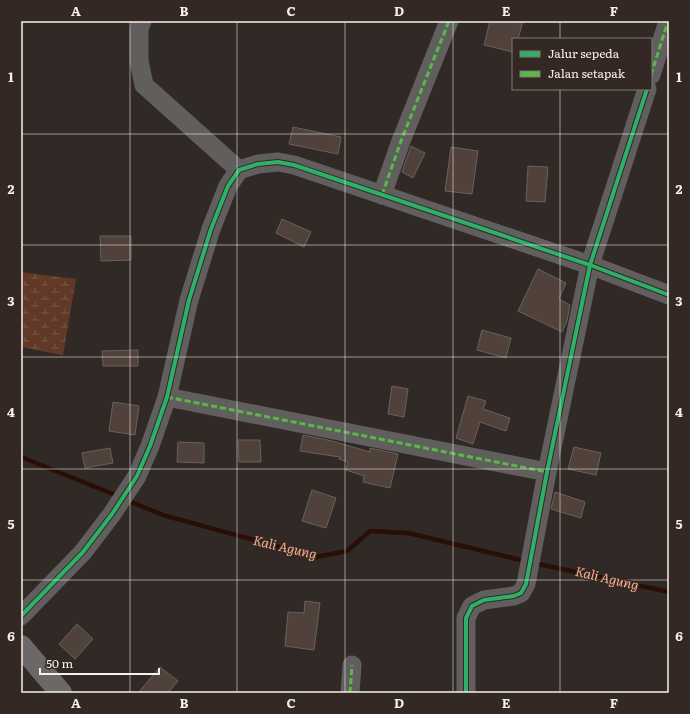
<svg xmlns="http://www.w3.org/2000/svg" width="690" height="714" viewBox="0 0 690 714" font-family="Literata,serif">
<style>
.wetland{fill:url(#wetland-marsh)}
.lines{fill:none;stroke-linecap:round;stroke-linejoin:round}
.stream{stroke:#2b0e03;stroke-width:4.5}
.building{fill:#50413a;stroke:#67625f}
.minor{stroke:#615f5e;stroke-width:19}
.major{stroke:#6b6867;stroke-width:22}
.quiet{stroke:#58b947;stroke-width:3;stroke-dasharray:6 3;stroke-linecap:butt}
.cycleway-casing{stroke:#332823;stroke-width:6}
.cycleway{stroke:#2db169;stroke-width:4}
.grid{fill:none;stroke:#f8f0ed;stroke-width:1;stroke-opacity:0.55}
.labels{text-anchor:middle;stroke-width:3;stroke-linejoin:round;paint-order:stroke}
.water-label{font-size:13px;font-style:italic;fill:#faaf8d;stroke:#332823}
.neatline{fill:none;stroke:#f8f0ed;stroke-width:1.5}
.grid-label{font-size:13px;text-anchor:middle;font-weight:bold;fill:#f8f0ed}
</style>
<defs>
<pattern id="wetland-marsh" width="20" height="14" patternUnits="userSpaceOnUse"><rect width="20" height="14" fill="#613926"/><path d="M1 5h8M5 5V1M11 12h8M15 12V8" fill="none" stroke="#785646"/></pattern>
</defs>
<rect width="100%" height="100%" fill="#302926"/>
<polygon class="wetland" points="21,272 76,279 63,355 21,347"/>
<g class="lines">
<g class="stream">
<polyline points="21,457 118,496"/>
<polyline points="126,500 163,515 316,557 347,551 370,531 408,533 525,561"/>
<polyline points="534,563 669,592"/>
</g>
</g>
<g class="building">
<polygon points="490,21 523,21 518,39 513,39 513,52 484,45"/>
<polygon points="293,127 341,137 338,154 289,144"/>
<polygon points="411,146 425,153 413,178 402,172"/>
<polygon points="451,147 478,151 472,194 445,191"/>
<polygon points="528,166 548,167 545,202 526,201"/>
<polygon points="282,219 311,232 304,247 276,233"/>
<polygon points="100,236 131,236 131,260 101,261"/>
<polygon points="538,269 566,283 559,299 570,305 567,321 562,332 518,311"/>
<polygon points="482,330 511,338 506,358 477,350"/>
<polygon points="138,350 138,366 103,366 102,351"/>
<polygon points="392,386 408,389 404,417 388,414"/>
<polygon points="468,396 486,401 483,409 510,418 506,431 480,422 473,444 456,438"/>
<polygon points="113,402 139,406 135,435 109,431"/>
<polygon points="303,435 332,441 370,452 370,448 398,454 390,488 363,482 364,476 346,470 348,462 339,459 340,457 300,451"/>
<polygon points="238,440 260,440 261,462 239,462"/>
<polygon points="178,442 204,443 204,463 177,462"/>
<polygon points="574,447 601,453 596,475 568,469"/>
<polygon points="110,448 113,463 85,468 82,453"/>
<polygon points="312,490 336,498 326,528 302,521"/>
<polygon points="555,492 585,502 581,518 551,509"/>
<polygon points="305,601 320,603 314,650 285,646 288,612 304,613"/>
<polygon points="77,624 93,639 75,659 59,644"/>
<polygon points="160,667 178,681 168,693 138,693"/>
</g>
<g class="lines">
<g class="minor">
<polyline points="142,21 139,29 139,61 144,85 239,170"/>
<polyline points="651,75 668,21"/>
<polyline points="382,195 401,141 449,21"/>
<polyline points="167,397 547,472"/>
<polyline points="21,616 83,552 112,514 137,476 150,446 167,397 189,300 211,229 228,186 239,170 258,164 278,162 294,165 590,265 669,295"/>
<polyline points="350,693 352,665"/>
<polyline points="466,693 466,618 472,606 484,600 514,596 521,593 526,584 547,472 590,265 647,89"/>
</g>
<polyline class="major" points="21,646 61,693"/>
<g class="quiet">
<polyline points="651,75 668,21"/>
<polyline points="382,195 401,141 449,21"/>
<polyline points="167,397 547,472"/>
<polyline points="350,693 352,665"/>
</g>
<g class="cycleway-casing">
<g id="cycleway">
<polyline points="21,616 83,552 112,514 137,476 150,446 167,397 189,300 211,229 228,186 239,170 258,164 278,162 294,165 590,265 669,295"/>
<polyline points="466,693 466,618 472,606 484,600 514,596 521,593 526,584 547,472 590,265 647,89"/>
</g>
</g>
<use href="#cycleway" class="cycleway"/>
</g>
<path class="grid" d="M130,21v672M237,21v672M345,21v672M453,21v672M560,21v18M560,89v604M21,134h648M21,245h648M21,357h648M21,469h648M21,580h648"/>
<g class="labels">
<g class="water-label">
<text transform="translate(285 547) rotate(13)" y="5">Kali Agung</text>
<text transform="translate(607 578) rotate(13)" y="5">Kali Agung</text>
</g>
</g>
<rect width="690" height="714" fill="none" stroke="#332823" stroke-width="44"/>
<rect x="512" y="38" width="140" height="52" fill="#332823" stroke="#827874"/>
<rect x="520" y="51" width="20" height="6" fill="#2db169" stroke="#827874"/>
<text x="548" y="58" font-size="12" fill="#f8f0ed">Jalur sepeda</text>
<rect x="520" y="71" width="20" height="6" fill="#58b947" stroke="#827874"/>
<text x="548" y="78" font-size="12" fill="#f8f0ed">Jalan setapak</text>
<path d="M40 668v6h119v-6" fill="none" stroke="#f8f0ed" stroke-width="2"/>
<text x="46" y="668" font-size="12" fill="#f8f0ed" stroke="#332823" stroke-width="3" paint-order="stroke">50 m</text>
<rect x="22" y="22" width="646" height="670" class="neatline"/>
<g class="grid-label">
<text x="76" y="16">A</text>
<text x="184" y="16">B</text>
<text x="291" y="16">C</text>
<text x="399" y="16">D</text>
<text x="506" y="16">E</text>
<text x="614" y="16">F</text>
<text x="11" y="82">1</text>
<text x="679" y="82">1</text>
<text x="11" y="194">2</text>
<text x="679" y="194">2</text>
<text x="11" y="306">3</text>
<text x="679" y="306">3</text>
<text x="11" y="417">4</text>
<text x="679" y="417">4</text>
<text x="11" y="529">5</text>
<text x="679" y="529">5</text>
<text x="11" y="641">6</text>
<text x="679" y="641">6</text>
<text x="76" y="708">A</text>
<text x="184" y="708">B</text>
<text x="291" y="708">C</text>
<text x="399" y="708">D</text>
<text x="506" y="708">E</text>
<text x="614" y="708">F</text>
</g>
</svg>
